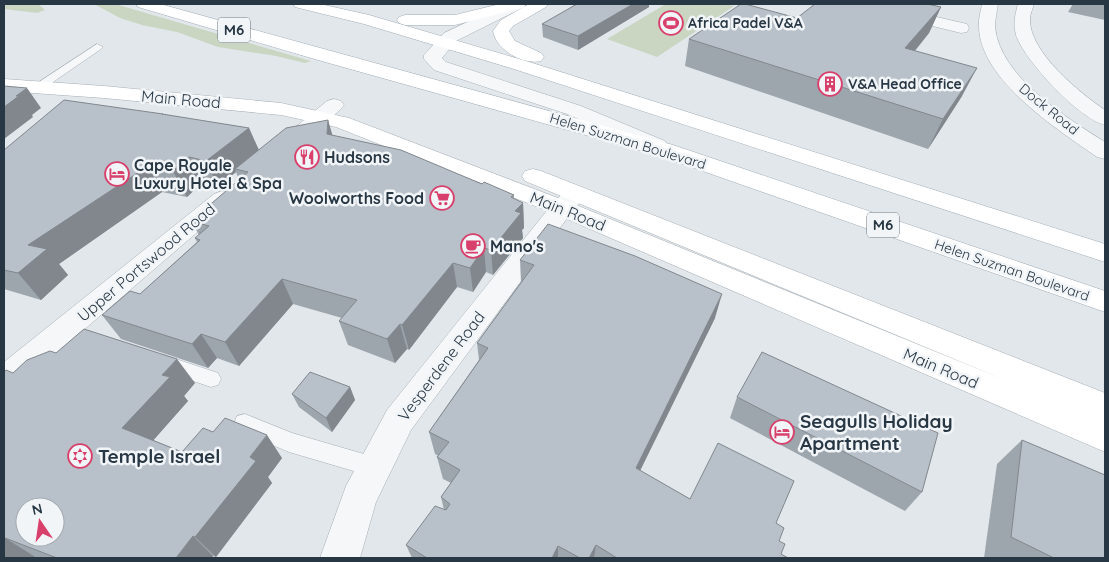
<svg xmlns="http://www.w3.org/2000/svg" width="1109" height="562" viewBox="0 0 1109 562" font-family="Quicksand,sans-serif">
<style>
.green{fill:#cad6c2}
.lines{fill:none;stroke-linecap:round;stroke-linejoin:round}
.service-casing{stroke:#a6afb6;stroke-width:1}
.minor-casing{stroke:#a6afb6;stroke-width:1}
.tertiary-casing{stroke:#a6afb6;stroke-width:1}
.secondary-casing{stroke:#a6afb6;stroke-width:1}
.primary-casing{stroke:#a0adb8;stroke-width:1}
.service{fill:#f5f7f9;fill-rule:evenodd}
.minor{fill:#f5f7f9;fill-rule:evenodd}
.tertiary{fill:#f5f7f9;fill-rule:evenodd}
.secondary{fill:#fff;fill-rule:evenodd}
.primary{fill:#fff;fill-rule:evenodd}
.wall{fill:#9ea6ad}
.shaded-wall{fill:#81878d}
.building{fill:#b8c1c9;stroke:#81878d;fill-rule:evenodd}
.labels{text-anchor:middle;stroke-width:5;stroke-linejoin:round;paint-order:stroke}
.far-poi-label{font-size:14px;font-weight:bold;fill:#283744;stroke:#f2f5f8;text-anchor:start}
.far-street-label{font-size:14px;fill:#283744;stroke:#f2f5f8}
.shield{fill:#f2f5f8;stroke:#65707a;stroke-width:1}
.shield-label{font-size:15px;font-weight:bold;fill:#283744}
.street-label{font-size:16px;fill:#283744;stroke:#f2f5f8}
.poi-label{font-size:16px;font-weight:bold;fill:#283744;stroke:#f2f5f8;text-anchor:start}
.near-poi-label{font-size:19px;font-weight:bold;fill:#283744;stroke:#f2f5f8;text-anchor:start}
</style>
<rect width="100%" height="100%" fill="#e2e7eb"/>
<g class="green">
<polygon points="4,4 38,4 45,10 37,13 4,9"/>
<polygon points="94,4 115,4 311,61 305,63 276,56 218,47 177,32 142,25 120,18"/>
<polygon points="666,4 723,4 734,6 657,57 607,39"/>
</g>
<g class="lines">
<g class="service-casing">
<g id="service">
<polygon points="97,44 103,47 101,49 40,91 32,91 30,88"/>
<polygon points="164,355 218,373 221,379 218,385 211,387 157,369 154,363 157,357"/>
<polygon points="245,414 292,433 374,457 382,460 385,467 382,474 374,477 289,452 237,430 234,423 237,416"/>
</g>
</g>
<g class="minor-casing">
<g id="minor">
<polygon points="853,4 880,4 967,24 969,28 967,32 961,33 855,7"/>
<polygon points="334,99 341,101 344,105 341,109 292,153 284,155 276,153 273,148 276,143 327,101"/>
<polygon points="576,186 584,188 588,193 571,213 411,430 376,502 360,558 320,558 346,486 387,410 553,203 568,188"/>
<polygon points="222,191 230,194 234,199 230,204 15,389 4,393 4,362 214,194"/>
</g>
</g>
<g class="tertiary-casing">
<g id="tertiary">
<polygon points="506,4 526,4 524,7 456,41 442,58 446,62 581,106 665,141 668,146 665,151 657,153 649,151 567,114 434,70 424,59 424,55 444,33"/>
<path d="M982,4h16c-1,7 -3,16 -3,23 5,50 72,91 110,115v17l-8,-2c-39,-27 -117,-77 -118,-130 -1,-7 2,-16 3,-23z"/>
<path d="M1018,4h16c-1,4 -4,10 -4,15 -1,33 50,74 75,91v15c-26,-6 -81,-65 -89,-90 -3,-12 -1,-20 2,-31z"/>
</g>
</g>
<g class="secondary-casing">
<polygon id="secondary" points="4,79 104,86 281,103 349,118 571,203 1005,380 525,181 522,176 525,171 533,169 541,171 1105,393 1105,421 1103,421 1105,421 1105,452 553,213 336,127 281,115 104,98 4,91"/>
</g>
<g class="primary-casing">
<g id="primary">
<polygon points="136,4 160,4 673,145 1105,291 1105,312 657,155 318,60 138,7"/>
<polygon points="293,4 320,4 369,15 526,61 1105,244 1105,262 514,69 364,24 295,7"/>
<path d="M500,4h26l-2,3 5,-3h19l-2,3 -33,19 -4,5 6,10 26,12 3,4 -3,4c-18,4 -45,-11 -48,-30l8,-11 21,-12 -67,17h-50l-6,-2 -2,-3 2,-3 6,-2h50z"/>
</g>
</g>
<use href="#service" class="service"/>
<use href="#minor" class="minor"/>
<use href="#tertiary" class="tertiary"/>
<use href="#secondary" class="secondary"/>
<use href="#primary" class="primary"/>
</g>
<g class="wall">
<polygon points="577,4 649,4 649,7 578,50 543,37 542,24"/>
<polygon points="815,4 935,4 933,5 941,7 929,33 915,51 962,96 928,149 685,66 689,39 797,18"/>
<polygon points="1073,4 1105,4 1105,20 1068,12"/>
<polygon points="163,114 164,115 249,128 259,150 328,120 332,136 470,179 514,195 514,199 523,203 524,228 522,230 523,238 493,275 486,272 473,292 457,287 409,350 407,349 395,363 348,345 339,321 342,318 293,304 239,366 217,358 208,368 121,339 102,315 140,294 197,242 195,238 199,235 191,221 239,180 236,172 218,187 202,183 187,197 162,192 59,264 68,275 41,300 4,289 4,150"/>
<polygon points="520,260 715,318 640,471 690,499 776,523 781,554 788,558 412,558 406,545 444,510 441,497 451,483 443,479 437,457 439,456 435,454 429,432 479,360 477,343 521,282"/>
<polygon points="13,373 195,383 184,396 188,401 153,440 182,452 282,458 268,477 272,483 216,557 213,556 212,558 4,558"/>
<polygon points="350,387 355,400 332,432 299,407 292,394"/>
<polygon points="737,397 922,492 905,511 730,418"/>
<polygon points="1022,440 1105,558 984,558 997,464"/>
</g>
<g class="shaded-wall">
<polygon points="633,4 649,4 649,7 578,50 578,36"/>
<polygon points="941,7 929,33 894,76 905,48"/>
<polygon points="977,68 962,96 928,149 943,119"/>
<polygon points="27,88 41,108 32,115 33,117 4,139 4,107 16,96"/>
<polygon points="328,120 335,144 327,134"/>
<polygon points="249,128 260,153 235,169 236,172 218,187 206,161"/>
<polygon points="189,157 202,183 187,197 173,171"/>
<polygon points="148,166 162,192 59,264 68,275 41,300 18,273 28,245"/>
<polygon points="523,203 524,228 522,230 523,238 493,275 491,250 515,211"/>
<polygon points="484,248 486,272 473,292 470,268"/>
<polygon points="453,263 457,287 409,350 402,325"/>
<polygon points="282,279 293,304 239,366 225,342"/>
<polygon points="722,294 715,318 631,489 636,468"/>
<polygon points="400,324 407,349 395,363 387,339"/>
<polygon points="201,334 217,358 208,368 192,344"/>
<polygon points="177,359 195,383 184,396 188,401 144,451 122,428 162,375"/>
<polygon points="350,387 355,400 332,432 326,418"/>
<polygon points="267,435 282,458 268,477 272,483 216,557 195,537 250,457"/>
<polygon points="193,536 213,556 212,558 176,558"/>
<polygon points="5,538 37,558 4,558 4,539"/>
<polygon points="596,545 594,558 589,558"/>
<polygon points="558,546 558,558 552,558"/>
</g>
<g class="building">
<polygon points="577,4 633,4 578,36 542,24"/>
<polygon points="741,4 745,4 797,18 815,4 927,4 941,7 905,48 977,68 943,119 689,39"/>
<polygon points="4,86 27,88 16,96 19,96 4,107"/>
<polygon points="64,100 163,114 162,114 249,128 206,161 189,157 173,171 148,166 28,245 47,249 18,273 4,270 4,150"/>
<polygon points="328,120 327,134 401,150 470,179 482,184 484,182 514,195 511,197 523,203 515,211 521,213 491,250 484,248 470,268 453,263 402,325 400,324 387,339 339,321 357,300 282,279 225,342 201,334 192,344 102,315 130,291 140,294 200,240 195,238 209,226 191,221 248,172 235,169 286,128"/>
<polygon points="548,224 635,256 722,294 636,468 690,499 718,443 794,481 776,523 784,528 779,541 785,544 781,554 788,558 617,558 596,545 589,558 580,558 558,546 552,558 427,558 406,545 435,506 446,510 450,504 441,497 460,470 437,457 449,442 429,432 488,348 477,343 534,265 520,260"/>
<path d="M84,329l93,30 -15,16 8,2 -48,51 60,24 21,-24 10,4 12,-14 42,17 -17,22 6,4 -61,76 -2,-1 -17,22h-119l-52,-20 -1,1v-167l2,-2 7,3 14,-13 23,-9 6,2zM25,507h30v30h-30z"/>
<polygon points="762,352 938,433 922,492 737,397"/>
<polygon points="310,372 350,387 326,418 292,394"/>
<polygon points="1022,440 1105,475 1105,558 1054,558 1011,537"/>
</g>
<defs>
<g id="stadium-ring" transform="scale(1.25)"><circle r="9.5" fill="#f2f5f8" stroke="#d83f6b" stroke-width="1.5"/><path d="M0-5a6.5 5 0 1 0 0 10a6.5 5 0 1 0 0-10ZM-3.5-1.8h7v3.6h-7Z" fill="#d83f6b"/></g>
<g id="building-ring" transform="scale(1.25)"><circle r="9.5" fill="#f2f5f8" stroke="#d83f6b" stroke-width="1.5"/><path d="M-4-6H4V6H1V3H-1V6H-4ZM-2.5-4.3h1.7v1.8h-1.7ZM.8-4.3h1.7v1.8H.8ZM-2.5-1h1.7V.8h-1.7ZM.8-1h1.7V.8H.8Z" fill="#d83f6b"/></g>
<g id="restaurant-ring" transform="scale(1.25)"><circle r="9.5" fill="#f2f5f8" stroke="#d83f6b" stroke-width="1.5"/><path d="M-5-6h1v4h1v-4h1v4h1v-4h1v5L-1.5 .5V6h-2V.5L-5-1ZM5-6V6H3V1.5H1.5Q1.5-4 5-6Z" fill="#d83f6b"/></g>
<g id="hotel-ring" transform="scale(1.25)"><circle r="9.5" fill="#f2f5f8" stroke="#d83f6b" stroke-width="1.5"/><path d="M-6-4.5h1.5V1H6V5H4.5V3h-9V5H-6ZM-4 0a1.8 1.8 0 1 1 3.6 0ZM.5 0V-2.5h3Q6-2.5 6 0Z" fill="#d83f6b"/></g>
<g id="supermarket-ring" transform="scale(1.25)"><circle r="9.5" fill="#f2f5f8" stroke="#d83f6b" stroke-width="1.5"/><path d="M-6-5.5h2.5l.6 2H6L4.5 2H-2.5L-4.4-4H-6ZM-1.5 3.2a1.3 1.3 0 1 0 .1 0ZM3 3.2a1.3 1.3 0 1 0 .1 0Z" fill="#d83f6b"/></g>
<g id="cafe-ring" transform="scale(1.25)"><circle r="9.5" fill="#f2f5f8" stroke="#d83f6b" stroke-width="1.5"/><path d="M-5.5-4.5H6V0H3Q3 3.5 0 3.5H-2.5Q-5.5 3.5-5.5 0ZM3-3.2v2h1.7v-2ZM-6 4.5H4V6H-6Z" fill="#d83f6b"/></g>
<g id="synagogue-ring" transform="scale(1.25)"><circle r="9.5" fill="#f2f5f8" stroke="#d83f6b" stroke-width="1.5"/><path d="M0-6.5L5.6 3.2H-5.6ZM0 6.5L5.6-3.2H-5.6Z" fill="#d83f6b"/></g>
</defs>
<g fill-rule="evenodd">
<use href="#stadium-ring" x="671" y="23"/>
<use href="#building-ring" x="830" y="84"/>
<use href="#restaurant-ring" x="307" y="157"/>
<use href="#hotel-ring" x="117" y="174"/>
<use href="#supermarket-ring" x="442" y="198"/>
<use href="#cafe-ring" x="473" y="246"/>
<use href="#hotel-ring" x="782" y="432"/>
<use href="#synagogue-ring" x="80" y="456"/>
</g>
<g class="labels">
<g class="far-poi-label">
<text x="688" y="28">Africa Padel V&amp;A</text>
<text x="848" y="89">V&amp;A Head Office</text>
</g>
<g class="far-street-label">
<text transform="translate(1049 109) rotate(39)" y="5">Dock Road</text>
<text transform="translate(628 141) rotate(17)" y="5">Helen Suzman Boulevard</text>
<text transform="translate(1012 270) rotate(19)" y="5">Helen Suzman Boulevard</text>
</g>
<g class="shield">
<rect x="218" y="17.5" width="32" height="25" rx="4"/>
<rect x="867" y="212.5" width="32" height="25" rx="4"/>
</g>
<g class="shield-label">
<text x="234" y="35">M6</text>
<text x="883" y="230">M6</text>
</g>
<g class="street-label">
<text transform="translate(181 99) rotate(5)" y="6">Main Road</text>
<text transform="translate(568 211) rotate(22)" y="6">Main Road</text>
<text transform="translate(146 262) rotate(-40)" y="6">Upper Portswood Road</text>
<text transform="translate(441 366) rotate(-53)" y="6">Vesperdene Road</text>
<text transform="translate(941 368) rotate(23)" y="6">Main Road</text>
</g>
<g class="poi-label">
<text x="324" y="163">Hudsons</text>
<text x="134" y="171">Cape Royale<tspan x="134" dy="18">Luxury Hotel &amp; Spa</tspan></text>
<text x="424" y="204" text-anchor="end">Woolworths Food</text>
<text x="490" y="252">Mano's</text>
</g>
<g class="near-poi-label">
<text x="800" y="428">Seagulls Holiday<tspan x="800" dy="22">Apartment</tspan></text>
<text x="98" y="463">Temple Israel</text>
</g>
</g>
<rect width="1109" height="562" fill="none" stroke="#283744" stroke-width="10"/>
<g transform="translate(40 522) rotate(347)"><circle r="24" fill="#f2f5f8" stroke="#a1a9b0"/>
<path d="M0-4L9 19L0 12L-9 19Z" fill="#d83f6b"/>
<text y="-8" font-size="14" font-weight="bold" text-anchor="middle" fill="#283744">N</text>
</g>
</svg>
